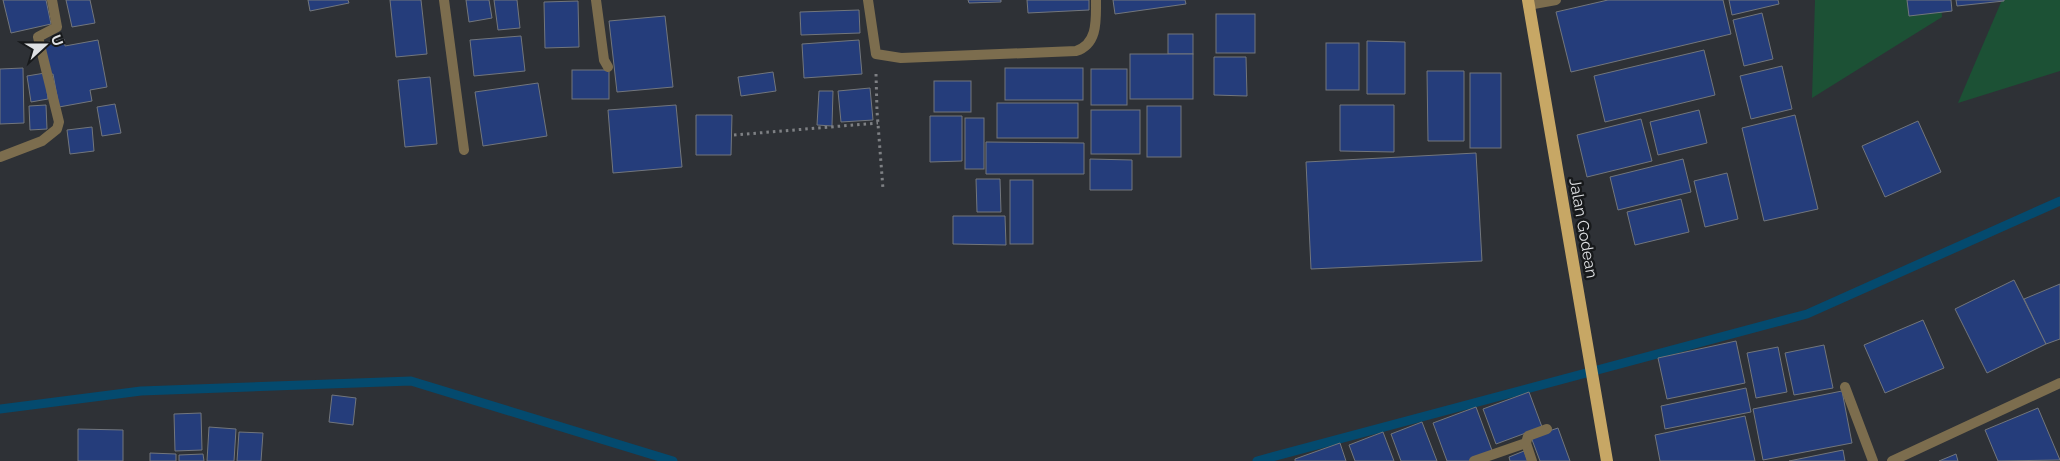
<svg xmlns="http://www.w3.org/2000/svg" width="2060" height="461" viewBox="0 0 2060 461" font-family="Raleway,sans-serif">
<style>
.green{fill:#1c5135}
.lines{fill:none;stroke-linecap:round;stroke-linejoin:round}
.stream{stroke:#044a6e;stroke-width:9}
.building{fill:#253d7b;stroke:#72767c}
.path{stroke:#7e8084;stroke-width:3;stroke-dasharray:2.5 4;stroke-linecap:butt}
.service{stroke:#7c6d4e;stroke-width:10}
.minor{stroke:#7c6d4e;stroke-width:10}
.primary{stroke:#c7a765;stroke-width:12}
.labels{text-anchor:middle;stroke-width:5;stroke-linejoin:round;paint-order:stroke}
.street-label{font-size:16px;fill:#dfe1e4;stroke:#17191b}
</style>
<rect width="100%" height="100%" fill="#2e3136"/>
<g class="green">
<polygon points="1815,0 1941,0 1942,17 1812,98"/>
<polygon points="2002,0 2060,0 2060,71 1958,103"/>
</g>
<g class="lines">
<g class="stream">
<polyline points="0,409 141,391 411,381 673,461"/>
<polyline points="1257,461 1807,314 2060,201"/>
</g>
</g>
<g class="building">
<polygon points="3,0 46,0 51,24 11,33"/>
<polygon points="66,0 90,0 95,23 72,27"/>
<polygon points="308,0 348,0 349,3 310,11"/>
<polygon points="390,0 421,0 427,54 396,57"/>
<polygon points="466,0 489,0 492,18 469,22"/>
<polygon points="494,0 517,0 520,28 498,30"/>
<polygon points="968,0 1001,0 1001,2 969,3"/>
<polygon points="1027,0 1089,0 1089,10 1028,13"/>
<polygon points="1113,0 1185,0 1186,4 1115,14"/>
<polygon points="1608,0 1723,0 1731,34 1571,72 1556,12"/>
<polygon points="1729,0 1778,0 1779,4 1732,15"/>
<polygon points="1907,0 1951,0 1952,11 1909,16"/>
<polygon points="1956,0 2004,0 2004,1 1957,6"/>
<polygon points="578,1 579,47 545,48 544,2"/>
<polygon points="859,10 860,33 801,35 800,12"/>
<polygon points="1762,13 1773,59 1744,66 1733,20"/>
<rect x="1216" y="14" width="39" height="39"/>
<polygon points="665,16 673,87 617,92 609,21"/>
<rect x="1168" y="34" width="25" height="20"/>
<polygon points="521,36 525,71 474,76 470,40"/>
<polygon points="64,39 65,46 98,40 107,87 90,90 92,101 59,107 53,74 49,75 44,43"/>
<polygon points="859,40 862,74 804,78 802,44"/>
<polygon points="1367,41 1405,42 1405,94 1367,94"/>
<rect x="1326" y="43" width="33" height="47"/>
<polygon points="1704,50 1715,95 1605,122 1594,76"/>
<rect x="1130" y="54" width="63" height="45"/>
<polygon points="1214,57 1246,57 1247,96 1214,95"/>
<polygon points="1782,66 1792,109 1751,119 1740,76"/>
<polygon points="23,68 24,123 0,124 0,69"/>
<rect x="1005" y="68" width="78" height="32"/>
<rect x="1091" y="69" width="36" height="36"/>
<rect x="572" y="70" width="37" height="29"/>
<polygon points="1427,71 1464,71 1464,141 1428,141"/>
<polygon points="773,72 776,91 741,96 738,77"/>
<polygon points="45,73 48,99 31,102 27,76"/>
<rect x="1470" y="73" width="31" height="75"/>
<polygon points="430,77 437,144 405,147 398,80"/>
<rect x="934" y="81" width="37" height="31"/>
<polygon points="538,83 547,136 483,146 475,92"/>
<polygon points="870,88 873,120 841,122 838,91"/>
<polygon points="819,91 833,91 832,126 817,125"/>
<rect x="997" y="103" width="81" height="35"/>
<polygon points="115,104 121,133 102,136 97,107"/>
<polygon points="46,105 47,129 30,130 29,106"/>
<polygon points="676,105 682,167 613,173 608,110"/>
<polygon points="1340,105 1394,105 1394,152 1340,151"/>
<rect x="1147" y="106" width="34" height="51"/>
<rect x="1091" y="110" width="49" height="44"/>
<polygon points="1699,110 1707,143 1658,155 1650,122"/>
<polygon points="696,115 732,115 731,155 696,155"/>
<polygon points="1795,115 1818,209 1764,221 1742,128"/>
<polygon points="930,116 962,116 962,161 930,162"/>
<rect x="965" y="118" width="19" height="51"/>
<polygon points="1641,119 1652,161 1587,177 1577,135"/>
<polygon points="1918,121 1941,172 1885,197 1862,146"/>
<polygon points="92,127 94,151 70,154 67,130"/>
<polygon points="986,142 1084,143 1084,174 986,174"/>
<polygon points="1476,153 1482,261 1311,269 1306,162"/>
<polygon points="1090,159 1132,160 1132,190 1090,190"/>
<polygon points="1683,159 1691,192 1618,210 1610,177"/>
<polygon points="1727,173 1738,219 1705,227 1694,181"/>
<polygon points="976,179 1000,179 1001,212 977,212"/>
<rect x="1010" y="180" width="23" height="64"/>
<polygon points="1681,199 1689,232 1635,245 1627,212"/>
<polygon points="953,216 1005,216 1006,245 953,244"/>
<polygon points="2014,280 2046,344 1987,373 1955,309"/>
<polygon points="2060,284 2060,339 2046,344 2024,299"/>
<polygon points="1923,320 1944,368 1885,393 1864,345"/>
<polygon points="1736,341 1745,383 1667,399 1658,358"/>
<polygon points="1824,345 1833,388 1794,395 1785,353"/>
<polygon points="1778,347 1787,392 1756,398 1747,353"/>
<polygon points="1746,388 1751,412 1665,429 1661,406"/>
<polygon points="1842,391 1852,443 1763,460 1753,409"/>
<polygon points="1529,392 1542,427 1496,444 1483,409"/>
<polygon points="332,395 356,398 353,425 329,422"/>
<polygon points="1476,407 1493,453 1472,461 1447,461 1433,423"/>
<polygon points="2038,408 2060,460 1998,461 1985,430"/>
<polygon points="201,413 202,450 175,451 174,414"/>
<polygon points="1745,416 1755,461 1660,461 1655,435"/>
<polygon points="1422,422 1437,461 1401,461 1391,434"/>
<polygon points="209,427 236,429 234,461 207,461"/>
<polygon points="1558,428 1570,461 1540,461 1531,437"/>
<polygon points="78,429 123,430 123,461 78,461"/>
<polygon points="239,432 263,433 261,461 237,461"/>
<polygon points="1383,432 1394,461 1355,461 1349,445"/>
<polygon points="1340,443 1346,461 1295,461 1295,459"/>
<polygon points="1843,450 1845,461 1789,461"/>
<polygon points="1524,451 1528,461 1510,461 1509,457"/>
<polygon points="150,453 176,454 176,461 150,461"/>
<polygon points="203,454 204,461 179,461 179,455"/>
<polygon points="1956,454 1958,461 1939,461"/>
</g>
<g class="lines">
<g class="path">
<polyline points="876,74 877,111 883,189"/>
<polyline points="734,135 878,123"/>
</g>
<g class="service">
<polyline points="0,157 42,141 57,129 59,122 38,37 57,27 52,0"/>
<polyline points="1526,443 1532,461"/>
<polyline points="1474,461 1526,443 1528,436 1547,429"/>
</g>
<g class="minor">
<polyline points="444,0 464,150"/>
<polyline points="596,0 604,60 608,67"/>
<path d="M868,0l8,54 25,4 175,-7c22,-7 20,-31 20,-51"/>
<polyline points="1528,5 1556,0"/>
<polyline points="1845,387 1873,461"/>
<polyline points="1892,461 2060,383"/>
</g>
<polyline class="primary" points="1528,0 1607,461"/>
</g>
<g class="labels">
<g class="street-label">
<text transform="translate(1584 228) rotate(80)" y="6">Jalan Godean</text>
</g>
</g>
<g transform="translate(45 45) rotate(69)" stroke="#17191b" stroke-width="4" paint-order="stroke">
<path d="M0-4L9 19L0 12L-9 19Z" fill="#dfe1e4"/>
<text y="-8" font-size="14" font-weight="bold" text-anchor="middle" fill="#dfe1e4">U</text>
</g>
</svg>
